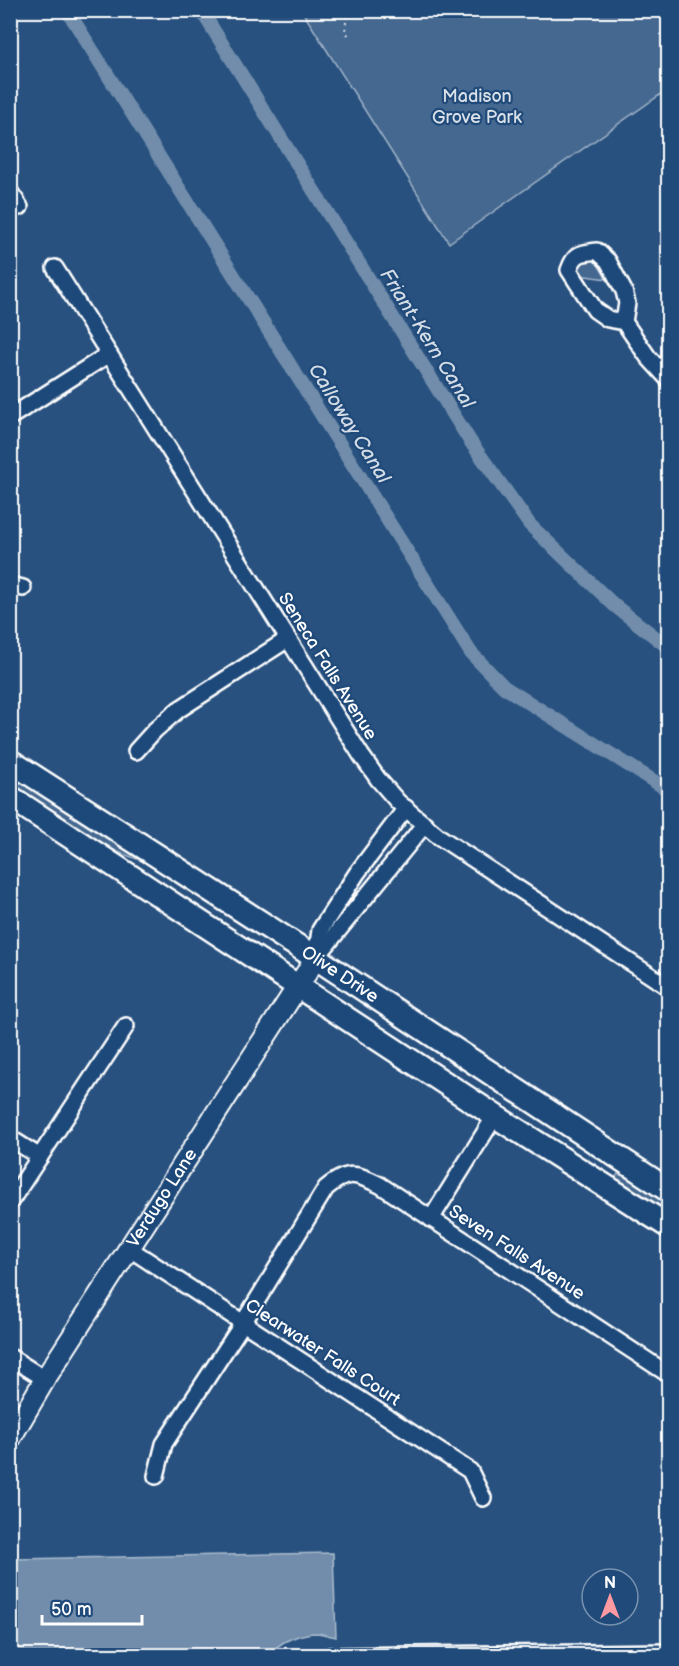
<svg xmlns="http://www.w3.org/2000/svg" width="679" height="1666" viewBox="0 0 679 1666" font-family="'Balsamiq Sans',sans-serif">
<style>
.green{fill:#446890;stroke:#a2b4c8;stroke-width:1.5}
.water{fill:#718dab;stroke:#aabbcd;stroke-width:1.5}
.lines{fill:none;stroke-linecap:round;stroke-linejoin:round}
.canal{stroke:#718dab;stroke-width:14}
.minor-casing{stroke:#fff;stroke-width:20}
.tertiary-casing{stroke:#fff;stroke-width:24}
.secondary-casing{stroke:#fff;stroke-width:27}
.path{stroke:#fff;stroke-width:2;stroke-dasharray:1.5 4.5;stroke-linecap:butt}
.minor{stroke:#1f4a7a;stroke-width:15}
.tertiary{stroke:#1f4a7a;stroke-width:20}
.secondary{stroke:#1f4a7a;stroke-width:22}
.labels{text-anchor:middle;stroke-width:4.5;stroke-linejoin:round;paint-order:stroke}
.park-label{font-size:18px;fill:#dae1e9;stroke:#1f4a7a}
.street-label{font-size:18px;fill:#fff;stroke:#1f4a7a}
.water-label{font-size:20px;font-style:italic;fill:#d4dde6;stroke:#1f4a7a}
</style>
<rect width="100%" height="100%" fill="#28517f"/>
<filter id="ink" filterUnits="userSpaceOnUse"><feTurbulence type="fractalNoise" baseFrequency=".0167" numOctaves="2"/><feDisplacementMap in="SourceGraphic" scale="12" xChannelSelector="R" yChannelSelector="G"/><feConvolveMatrix kernelMatrix="1 2 1 2 8 2 1 2 1" color-interpolation-filters="sRGB"/></filter>
<g filter="url(#ink)">
<g class="green">
<polygon points="302,11 668,11 668,89 449,243"/>
<polygon points="590,258 595,260 607,279 579,275 579,264 584,259"/>
<polygon points="16,781 39,790 148,863 115,851 14,785"/>
<polygon points="618,1174 633,1180 668,1203 668,1211 615,1178"/>
</g>
<path class="water" d="M333,1553l3,84c-6,-1 -12,-3 -19,-4 -14,0 -40,8 -46,22h-260l-1,-93 5,-3z"/>
<g class="lines">
<g class="canal">
<polyline points="67,10 471,653 504,687 668,790"/>
<polyline points="201,10 470,441 530,525 615,606 668,647"/>
</g>
<g class="minor-casing">
<g id="minor">
<polyline points="10,192 20,207"/>
<polyline points="55,268 361,755 378,779 398,802 438,836 668,987"/>
<path d="M624,322l-16,-3 -13,-9 -26,-40c6,-17 11,-17 28,-19l11,10 16,30 3,12 -3,19 24,35 20,22"/>
<polyline points="10,417 109,354"/>
<polyline points="10,585 23,588"/>
<polyline points="136,751 155,730 178,710 288,639"/>
<polyline points="316,958 320,930 357,873 406,808"/>
<polyline points="316,958 425,824"/>
<polyline points="10,1138 40,1157"/>
<polyline points="10,1202 126,1026"/>
<polyline points="431,1219 495,1116"/>
<polyline points="130,1249 470,1471 483,1498"/>
<polyline points="10,1357 45,1379"/>
<path d="M156,1476l8,-32 79,-121 83,-135c22,-18 29,-15 54,-3l288,189"/>
<polyline points="330,1656 668,1652"/>
</g>
</g>
<g class="tertiary-casing">
<g id="tertiary">
<path id="s1" d="M10,1439l35,-60 271,-421"/>
</g>
</g>
<g class="secondary-casing">
<g id="secondary">
<path id="s2" d="M10,761l306,197 352,232"/>
<polyline points="10,797 495,1116 668,1226"/>
</g>
</g>
<polyline class="path" points="348,35 345,28 348,10"/>
<use href="#minor" class="minor"/>
<use href="#tertiary" class="tertiary"/>
<use href="#secondary" class="secondary"/>
</g>
</g>
<g class="labels">
<g class="park-label">
<text x="477" y="102">Madison<tspan x="477" dy="21">Grove Park</tspan></text>
</g>
<g class="street-label">
<text transform="translate(328 666) rotate(58)" y="6">Seneca Falls Avenue</text>
<text dy="6" stroke="none"><textPath href="#s2" startOffset="393">Olive Drive</textPath></text>
<text dy="6" stroke="none"><textPath href="#s1" startOffset="285">Verdugo Lane</textPath></text>
<text transform="translate(517 1252) rotate(33)" y="6">Seven Falls Avenue</text>
<text transform="translate(323 1352) rotate(33)" y="6">Clearwater Falls Court</text>
</g>
<g class="water-label">
<text transform="translate(428 338) rotate(58)" y="7">Friant-Kern Canal</text>
<text transform="translate(350 423) rotate(58)" y="7">Calloway Canal</text>
</g>
</g>
<rect width="679" height="1666" fill="none" stroke="#1f4a7a" stroke-width="36"/>
<rect x="18" y="18" width="643" height="1630" fill="none" stroke="#fff" stroke-width="2" filter="url(#ink)"/>
<g transform="translate(610 1597)"><circle r="28" fill="#1f4a7a" stroke="#7992af" stroke-width="1.5"/>
<path d="M0-4.5L10 22L0 15L-10 22Z" fill="#ff9aa2"/>
<text y="-9" font-size="16" font-weight="bold" text-anchor="middle" fill="#ffffff">N</text>
</g>
<path d="M42 1615v9h100v-9" fill="none" stroke="#ffffff" stroke-width="3"/>
<text x="51" y="1615" font-size="18" fill="#ffffff" stroke="#1f4a7a" stroke-width="4.5" paint-order="stroke">50 m</text>
</svg>
